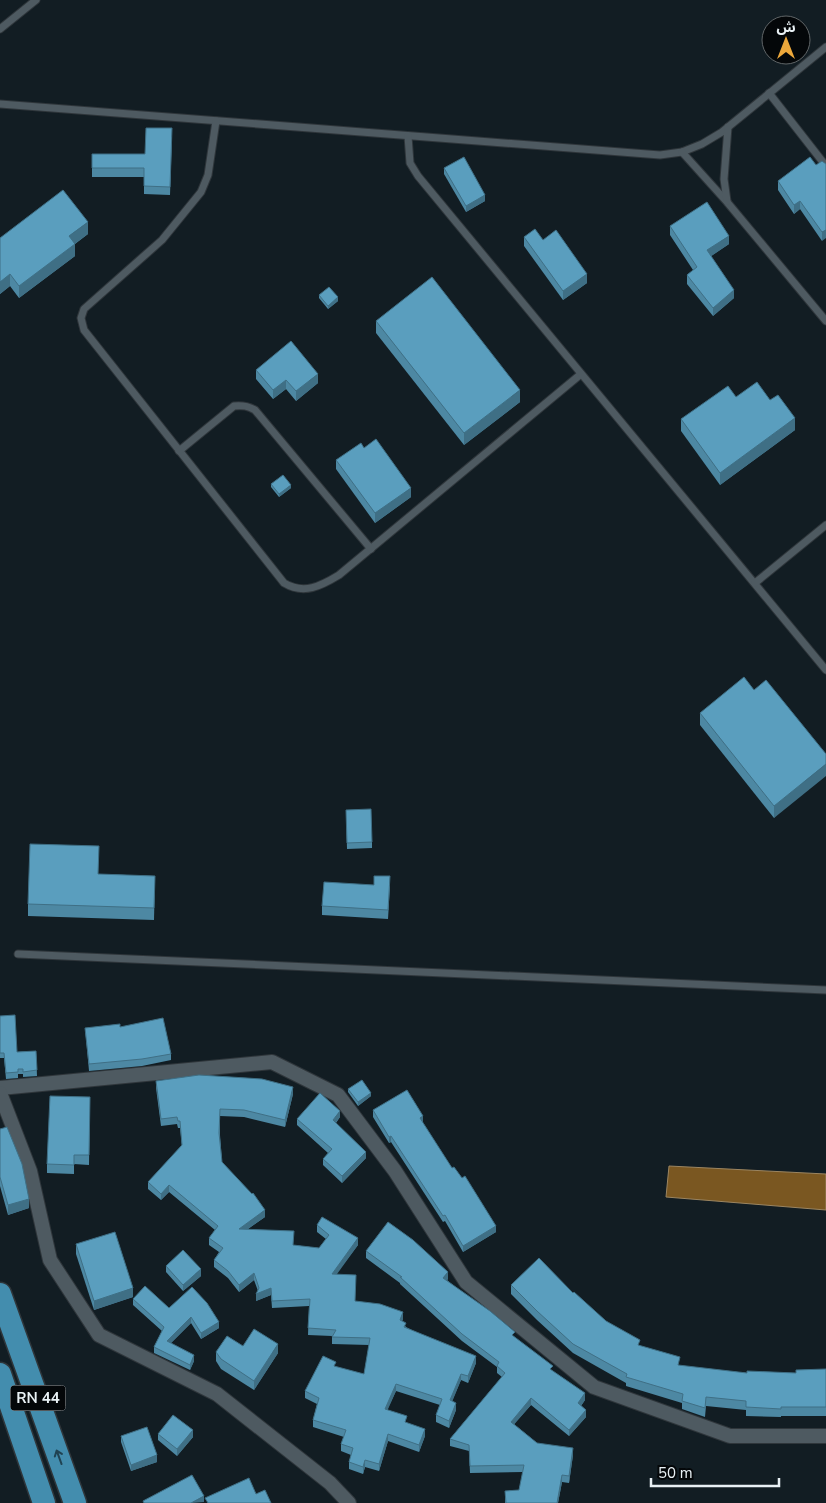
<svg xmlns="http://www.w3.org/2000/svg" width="826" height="1503" viewBox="0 0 826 1503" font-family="'Nunito Sans','Noto Sans Arabic',sans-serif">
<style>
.water{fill:#7a5721;stroke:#9b8561}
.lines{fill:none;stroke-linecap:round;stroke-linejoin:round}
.service-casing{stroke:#2f363b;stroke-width:9}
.minor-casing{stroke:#2f363b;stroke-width:16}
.trunk-casing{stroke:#2f363b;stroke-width:25}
.service{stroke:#4e5a61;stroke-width:7}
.minor{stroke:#4e5a61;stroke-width:14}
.trunk{stroke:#438dae;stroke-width:22}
.wall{fill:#4d88a3}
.shaded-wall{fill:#3f6f85}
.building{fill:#5a9ebe;stroke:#3f6f85}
.oneway{stroke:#204353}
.labels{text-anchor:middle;stroke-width:5;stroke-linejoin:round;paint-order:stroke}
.shield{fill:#040709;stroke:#a4abae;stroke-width:1}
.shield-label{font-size:15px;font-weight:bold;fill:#e9f1f5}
</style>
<rect width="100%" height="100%" fill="#121d23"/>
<polygon class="water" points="669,1166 826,1174 826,1210 666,1197"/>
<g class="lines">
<g class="service-casing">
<g id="service">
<polyline points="0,29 36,0"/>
<polyline points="769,93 826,166"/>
<polyline points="0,104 660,155 682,152 702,144 722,132 826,47"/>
<path d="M216,121l-8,54 -7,17 -39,48 -78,69 -3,9 3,12 200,253c20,12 37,3 55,-8l242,-201"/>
<polyline points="408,136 410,163 418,176 826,670"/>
<polyline points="682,152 727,202 826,321"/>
<polyline points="727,201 724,179 728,127"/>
<path d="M179,451l55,-45c9,-1 14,0 21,4l116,139"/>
<polyline points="755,583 826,525"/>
<polyline points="18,954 826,990"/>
</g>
</g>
<g class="minor-casing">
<g id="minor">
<polyline points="0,1088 272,1062 338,1095 395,1171 466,1282 594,1387 730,1436 826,1436"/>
<polyline points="0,1093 30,1171 50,1260 99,1335 217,1394 330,1483 349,1503"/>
</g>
</g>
<g class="trunk-casing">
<g id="trunk">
<polyline points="0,1294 75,1503"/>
<polyline points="0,1374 44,1503"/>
</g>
</g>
<use href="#service" class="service"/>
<use href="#minor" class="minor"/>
<use href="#trunk" class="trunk"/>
</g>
<g class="wall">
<polygon points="172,137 170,195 144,194 144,177 92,177 92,154 145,154"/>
<polygon points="825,163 822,241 800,209 794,214 778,190 778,181 816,165"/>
<polygon points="444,168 485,201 466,212 444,174"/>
<polygon points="670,226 729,244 711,256 734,298 713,316 687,284 687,275 693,270 670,235"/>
<polygon points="88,234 75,244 75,256 19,298 10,286 0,294 0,238"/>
<polygon points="524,237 543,240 587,283 563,300 524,246"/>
<polygon points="319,295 338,301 328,309 319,298"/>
<polygon points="376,321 520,402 464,445 376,333"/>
<polygon points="256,370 318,383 296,401 286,389 273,399 256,379"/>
<polygon points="736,397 770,400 795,430 720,485 681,431 681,419"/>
<polygon points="364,448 411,497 375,523 336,469 336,460"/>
<polygon points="271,484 291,488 279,497 271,487"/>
<polygon points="754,690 826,754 774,818 700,725 700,713"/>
<polygon points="346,810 372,842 372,848 347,849"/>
<polygon points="98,874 155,876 154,920 28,916 28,904"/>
<polygon points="390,886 388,919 322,915 322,906"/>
<polygon points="0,1016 17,1052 36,1051 37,1076 23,1077 23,1074 18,1074 18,1078 6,1079 4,1058 0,1058"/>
<polygon points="120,1027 171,1054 171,1060 142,1066 89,1071 85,1028"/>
<polygon points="156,1081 293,1094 285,1127 244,1117 220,1116 220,1135 222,1162 265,1217 248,1229 293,1245 319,1248 326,1239 317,1232 317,1225 358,1245 336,1274 355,1302 403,1319 402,1321 406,1327 476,1363 468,1383 461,1380 452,1401 456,1410 449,1428 436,1422 436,1415 440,1405 396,1391 387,1410 425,1436 419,1452 388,1441 379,1471 365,1467 363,1474 349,1469 349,1462 351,1455 341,1451 341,1444 344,1437 313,1427 313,1420 317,1404 305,1398 305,1391 336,1367 364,1374 369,1345 332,1344 332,1336 308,1335 309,1306 272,1308 271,1295 256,1301 258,1291 254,1280 239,1292 228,1278 214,1267 214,1260 219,1252 209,1245 209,1238 215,1230 169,1192 161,1200 148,1189 148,1182 182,1146 180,1128 178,1128 177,1124 161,1126 156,1088"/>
<polygon points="348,1089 371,1096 358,1106 348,1092"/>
<polygon points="90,1097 89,1165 74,1164 74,1174 47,1173 47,1164"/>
<polygon points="373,1110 423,1122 422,1123 452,1168 496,1232 463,1252 445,1221 443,1222 391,1142 389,1143 373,1117"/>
<polygon points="340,1117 336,1123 366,1158 342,1183 323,1165 323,1159 328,1153 297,1125 297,1119"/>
<polygon points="0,1129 29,1208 8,1215 0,1186"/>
<polygon points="76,1244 133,1297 94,1310 76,1254"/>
<polygon points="366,1251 448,1279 447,1280 515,1338 585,1400 581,1406 586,1417 569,1436 531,1405 514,1424 537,1443 573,1455 569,1483 562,1482 558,1503 505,1503 505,1491 519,1490 523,1472 470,1473 469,1451 450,1446 450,1439 502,1377 497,1373 497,1367 462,1341 400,1284 400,1283 366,1258"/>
<polygon points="166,1266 201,1276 183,1291 166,1272"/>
<polygon points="511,1285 573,1293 606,1321 640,1346 680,1366 747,1373 796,1373 826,1369 826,1416 781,1416 781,1417 746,1416 746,1410 706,1406 705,1417 682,1409 682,1403 626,1386 626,1383 573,1353 537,1320 511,1294"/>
<polygon points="133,1299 169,1308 219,1328 201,1339 191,1323 171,1343 194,1361 190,1370 154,1353 154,1347 162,1331 133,1305"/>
<polygon points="243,1346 278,1353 254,1390 221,1369 216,1361 216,1352"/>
<polygon points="158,1434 193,1437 177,1456 158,1440"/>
<polygon points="121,1436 157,1462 131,1471 121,1442"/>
</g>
<g class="shaded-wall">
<polygon points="485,195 485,201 466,212 466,206"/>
<polygon points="800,201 800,209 794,214 794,205"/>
<polygon points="88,222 88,234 69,248 69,236"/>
<polygon points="826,230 826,238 822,241 822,232"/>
<polygon points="729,236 729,244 707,259 707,250"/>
<polygon points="75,244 75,256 19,298 19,286"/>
<polygon points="10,274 10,286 0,294 0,282"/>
<polygon points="587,274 587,283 563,300 563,291"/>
<polygon points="734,290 734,298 713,316 713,308"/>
<polygon points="338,297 338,301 328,309 328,306"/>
<polygon points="318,374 318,383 296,401 296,391"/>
<polygon points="286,380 286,389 273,399 273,390"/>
<polygon points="520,390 520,402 464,445 464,433"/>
<polygon points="795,418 795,430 720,485 720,473"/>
<polygon points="291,485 291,488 279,497 279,494"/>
<polygon points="411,488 411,497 375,523 375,513"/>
<polygon points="826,764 826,776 774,818 774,806"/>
<polygon points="293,1087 293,1094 285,1127 285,1120"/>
<polygon points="371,1093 371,1096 358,1106 358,1102"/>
<polygon points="340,1111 340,1117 333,1126 333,1120"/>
<polygon points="423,1116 423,1122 420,1125 420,1118"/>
<polygon points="391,1136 391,1142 389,1143 389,1137"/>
<polygon points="366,1152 366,1158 342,1183 342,1176"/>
<polygon points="169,1185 169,1192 161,1200 161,1194"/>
<polygon points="29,1199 29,1208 8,1215 8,1205"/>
<polygon points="265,1210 265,1217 239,1235 239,1229"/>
<polygon points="496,1226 496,1232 463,1252 463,1246"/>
<polygon points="358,1238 358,1245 332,1281 332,1274"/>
<polygon points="201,1269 201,1276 183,1291 183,1285"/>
<polygon points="448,1272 448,1279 443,1284 443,1278"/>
<polygon points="254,1273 254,1280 239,1292 239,1285"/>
<polygon points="133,1288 133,1297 94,1310 94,1301"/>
<polygon points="271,1288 271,1295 256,1301 256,1294"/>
<polygon points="403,1312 403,1319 400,1327 400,1320"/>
<polygon points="191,1317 191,1323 167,1347 167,1341"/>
<polygon points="219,1322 219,1328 201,1339 201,1333"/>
<polygon points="278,1344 278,1353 254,1390 254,1381"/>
<polygon points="194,1355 194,1361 190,1370 190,1365"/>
<polygon points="476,1356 476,1363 468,1383 468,1376"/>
<polygon points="461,1374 461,1380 450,1407 450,1400"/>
<polygon points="396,1384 396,1391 385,1416 385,1409"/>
<polygon points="585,1393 585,1400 578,1410 578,1403"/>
<polygon points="531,1398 531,1405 511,1428 511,1422"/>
<polygon points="456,1403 456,1410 449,1428 449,1421"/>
<polygon points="586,1410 586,1417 569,1436 569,1430"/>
<polygon points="425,1429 425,1436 419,1452 419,1445"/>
<polygon points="193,1430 193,1437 177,1456 177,1449"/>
<polygon points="388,1434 388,1441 379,1471 379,1464"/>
<polygon points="573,1448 573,1455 569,1483 569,1476"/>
<polygon points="157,1455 157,1462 131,1471 131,1465"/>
<polygon points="365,1460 365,1467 363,1474 363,1467"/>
<polygon points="562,1475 562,1482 558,1503 557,1503"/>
<polygon points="204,1496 204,1502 191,1503"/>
</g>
<g class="building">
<polygon points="146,128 172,128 170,187 144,186 144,168 92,168 92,154 145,154"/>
<polygon points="464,157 485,195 466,206 444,168"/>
<polygon points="810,157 816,165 822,161 826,164 826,230 822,232 800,201 794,205 778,181"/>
<polygon points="63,190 88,222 69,236 75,244 19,286 10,274 0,282 0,238"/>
<polygon points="707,202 729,236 707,250 734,290 713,308 687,275 697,267 670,226"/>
<polygon points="535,229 543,240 556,230 587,274 563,291 524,237"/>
<polygon points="432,277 520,390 464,433 376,321"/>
<polygon points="329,287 338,297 328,306 319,295"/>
<polygon points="291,341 318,374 296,391 286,380 273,390 256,370"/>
<polygon points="757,382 770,400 778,395 795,418 720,473 681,419 728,386 736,397"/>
<polygon points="376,439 411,488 375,513 336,460 361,443 364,448"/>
<polygon points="283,475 291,485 279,494 271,484"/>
<polygon points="744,677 754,690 766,680 826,754 826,764 774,806 700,713"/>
<polygon points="371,809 372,842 347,843 346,810"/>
<polygon points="30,844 99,846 98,874 155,876 154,908 28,904"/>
<polygon points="374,876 390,876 388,910 322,906 324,882 374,885"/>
<polygon points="15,1015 17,1052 36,1051 37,1070 23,1072 23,1069 18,1069 18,1072 6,1073 4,1053 0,1053 0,1016"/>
<polygon points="163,1018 171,1054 142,1059 89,1064 85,1028 120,1024 120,1027"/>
<polygon points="199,1075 262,1079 293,1087 285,1120 244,1110 220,1109 219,1133 222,1162 252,1194 253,1193 265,1210 239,1229 294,1231 293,1245 319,1248 329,1235 317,1225 322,1217 358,1238 332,1274 356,1275 355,1301 380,1304 403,1312 400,1320 406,1323 404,1327 476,1356 468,1376 461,1374 450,1400 456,1403 449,1421 436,1415 442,1399 396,1384 385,1409 407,1416 405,1422 425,1429 419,1445 388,1434 379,1464 365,1460 363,1467 349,1462 353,1448 341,1444 346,1430 313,1420 319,1398 305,1391 323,1356 336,1362 334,1366 364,1374 370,1338 332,1337 336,1330 308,1328 310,1299 272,1301 271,1288 256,1294 259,1288 254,1273 239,1285 228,1271 214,1260 223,1248 209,1238 218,1226 169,1185 161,1194 148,1182 182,1145 180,1121 178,1121 177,1117 161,1119 156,1081"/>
<polygon points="362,1080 371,1093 358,1102 348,1089"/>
<polygon points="407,1090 423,1116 420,1118 452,1168 454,1167 462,1178 465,1176 496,1226 463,1246 445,1215 443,1216 391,1136 389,1137 373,1110"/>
<polygon points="320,1093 340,1111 333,1120 366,1152 342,1176 323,1159 332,1149 297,1119"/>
<polygon points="50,1096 90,1097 89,1155 74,1155 74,1165 47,1164"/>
<polygon points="7,1127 22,1164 29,1199 8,1205 0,1177 0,1129"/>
<polygon points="388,1222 413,1240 448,1272 443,1278 490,1311 515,1332 512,1335 553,1366 550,1369 585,1393 578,1403 586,1410 569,1430 531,1398 511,1422 537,1443 573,1448 569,1476 562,1475 557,1503 506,1503 505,1491 519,1490 524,1465 470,1466 469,1445 450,1439 505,1373 497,1366 499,1362 462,1334 400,1277 402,1277 366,1251"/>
<polygon points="115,1232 133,1288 94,1301 76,1244"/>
<polygon points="183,1250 201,1269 183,1285 166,1266"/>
<polygon points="539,1258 573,1293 574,1292 606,1321 640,1340 638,1345 680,1357 678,1365 747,1373 747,1371 796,1373 796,1370 826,1369 826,1407 781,1407 781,1409 746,1407 746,1401 706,1397 705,1408 682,1401 683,1394 626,1377 627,1374 573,1344 537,1311 511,1285"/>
<polygon points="145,1286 169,1308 192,1287 207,1303 219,1322 201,1333 191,1317 167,1341 194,1355 190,1365 154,1347 164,1327 133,1299"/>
<polygon points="254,1329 278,1344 254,1381 221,1359 216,1352 227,1336 243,1346"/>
<polygon points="173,1415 193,1430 177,1449 158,1434"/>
<polygon points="147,1427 157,1455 131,1465 121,1436"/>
<polygon points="192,1475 204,1496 191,1503 144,1503 143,1501"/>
<polygon points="249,1478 256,1494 265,1490 271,1503 208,1503 205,1498"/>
</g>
<defs><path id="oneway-shaft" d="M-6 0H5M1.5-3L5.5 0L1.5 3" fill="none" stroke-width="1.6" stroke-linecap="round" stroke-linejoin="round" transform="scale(1.25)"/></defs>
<use class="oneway" href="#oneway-shaft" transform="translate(59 1457) rotate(-110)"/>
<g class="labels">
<rect class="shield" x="10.5" y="1385.5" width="55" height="25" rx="4"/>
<g class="shield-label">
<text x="38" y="1403">RN 44</text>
</g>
</g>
<g transform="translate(786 40)"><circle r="24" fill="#040709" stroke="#606567"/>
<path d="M0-4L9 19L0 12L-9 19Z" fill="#eda83b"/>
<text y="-8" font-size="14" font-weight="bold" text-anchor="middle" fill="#e9f1f5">ش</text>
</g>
<path d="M651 1478v8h128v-8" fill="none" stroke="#e9f1f5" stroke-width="2.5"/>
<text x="658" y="1478" font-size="15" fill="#e9f1f5" stroke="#040709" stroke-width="4" paint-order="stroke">50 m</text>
</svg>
